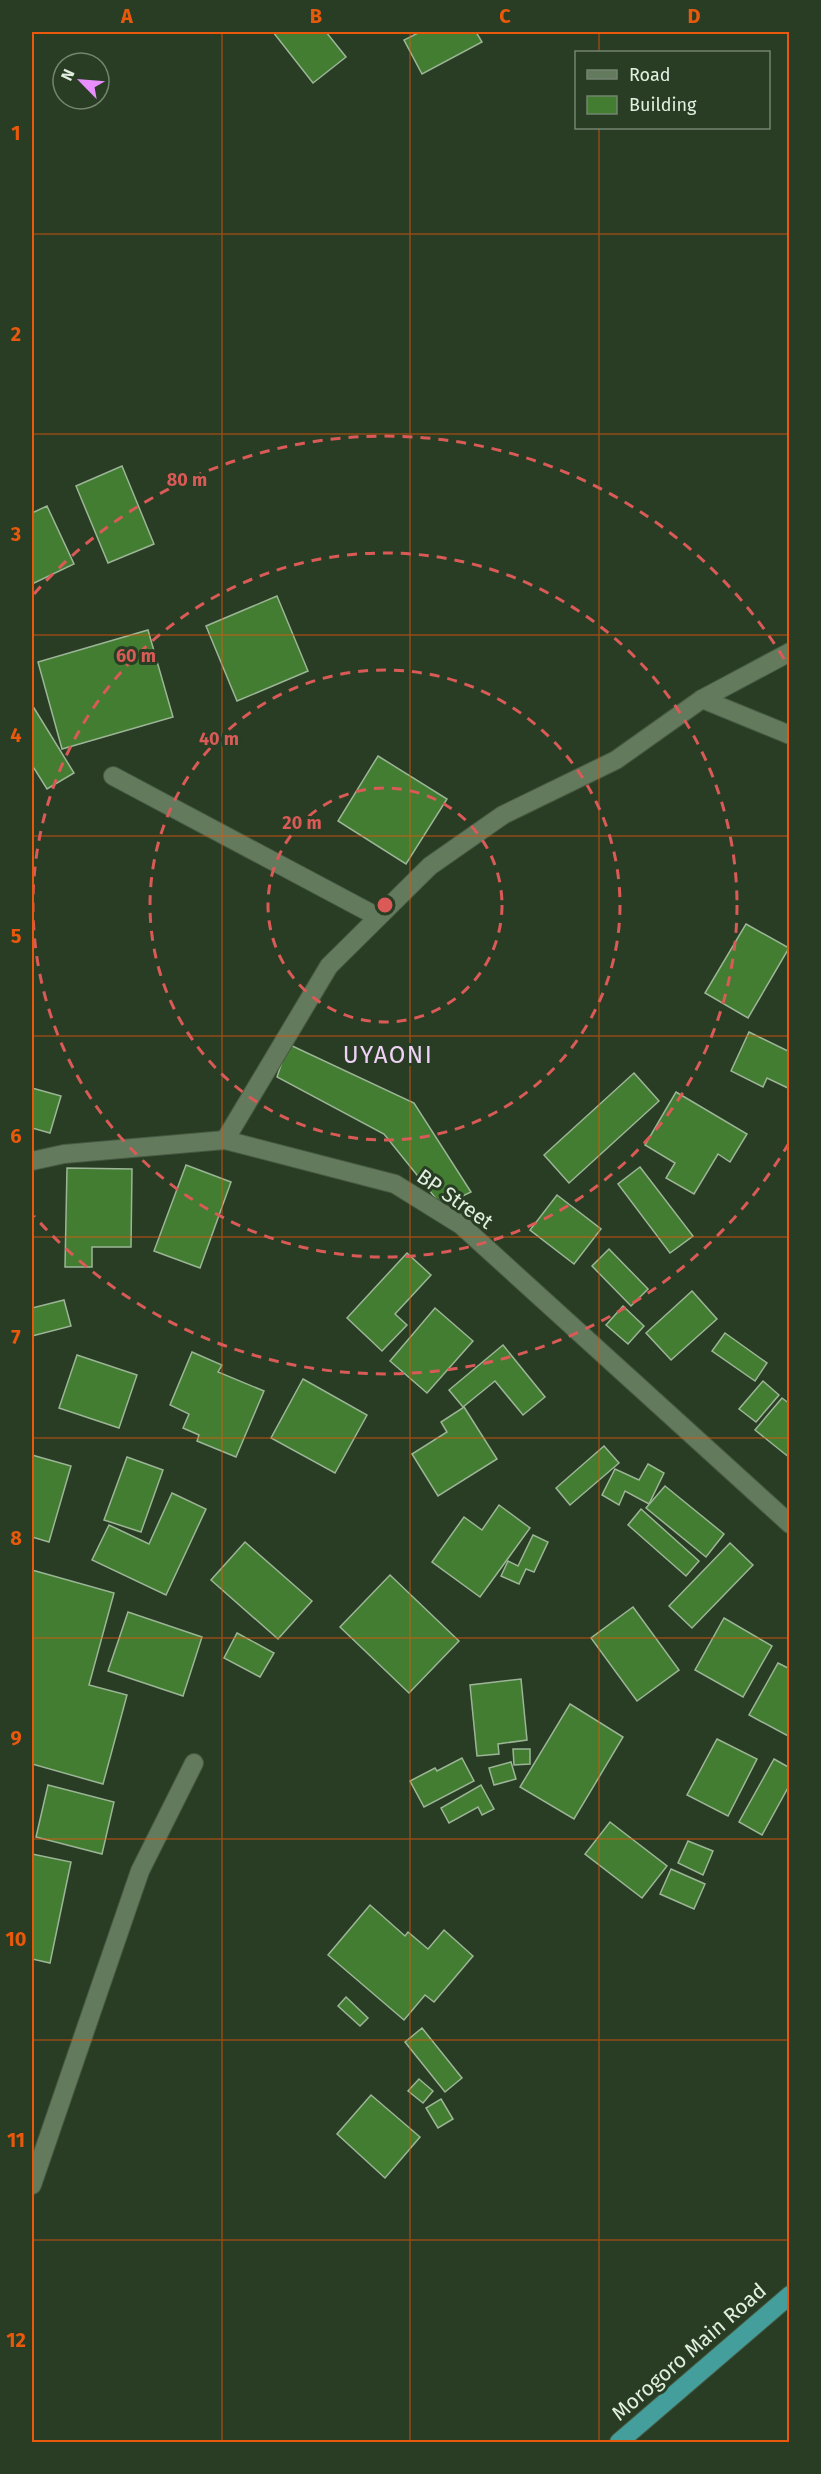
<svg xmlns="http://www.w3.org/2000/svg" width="821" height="2474" viewBox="0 0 821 2474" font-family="'Fira Sans',sans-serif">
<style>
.building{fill:#427d32;stroke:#9cb596;stroke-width:1.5}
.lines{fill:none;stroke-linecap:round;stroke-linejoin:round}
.minor-casing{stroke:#475942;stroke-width:20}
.trunk-casing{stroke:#475942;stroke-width:20}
.minor{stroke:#637a5d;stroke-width:18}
.trunk{stroke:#449f9c;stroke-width:18}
.grid{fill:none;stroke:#e8590c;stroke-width:1.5;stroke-opacity:0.55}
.ring{fill:none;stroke:#d95a56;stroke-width:3;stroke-dasharray:10 8}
.labels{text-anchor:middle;stroke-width:6;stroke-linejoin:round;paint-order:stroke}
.street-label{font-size:21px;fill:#e2efdf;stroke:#293d24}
.quarter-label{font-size:24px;letter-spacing:1.5px;fill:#f0d2f7;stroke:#293d24}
.centre{fill:#d95a56;stroke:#293d24;stroke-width:3}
.ring-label{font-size:18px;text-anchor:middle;font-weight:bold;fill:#d95a56;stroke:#293d24;stroke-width:6;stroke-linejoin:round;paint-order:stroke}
.neatline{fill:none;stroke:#e8590c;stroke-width:2}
.grid-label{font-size:20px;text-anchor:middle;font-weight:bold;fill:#e8590c}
</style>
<rect width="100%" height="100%" fill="#293d24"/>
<g class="building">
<polygon points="273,32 326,32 346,57 313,83"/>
<polygon points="420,32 476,32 482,42 422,74 404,40"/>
<polygon points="122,466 154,544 108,563 76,486"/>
<polygon points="47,506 74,564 32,584 32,513"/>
<polygon points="277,596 308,671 237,701 206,626"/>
<polygon points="148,630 173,717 62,749 38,662"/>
<polygon points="34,708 74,773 47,789 32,765 32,709"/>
<polygon points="378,756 447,799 406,864 338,821"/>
<polygon points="746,924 789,948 748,1018 705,993"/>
<polygon points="749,1032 790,1052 790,1089 767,1078 763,1087 731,1071"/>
<polygon points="288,1044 414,1103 471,1192 442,1206 384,1134 277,1077"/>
<polygon points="634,1073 659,1101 569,1183 544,1155"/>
<polygon points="32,1088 61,1096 50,1133 32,1128"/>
<polygon points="676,1092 747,1134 730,1162 718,1154 694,1194 666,1178 675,1163 645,1145"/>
<polygon points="186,1165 231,1182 200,1268 154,1251"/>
<polygon points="640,1167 693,1236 670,1253 618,1184"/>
<polygon points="67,1168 132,1169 131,1247 92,1247 92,1267 65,1267"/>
<polygon points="557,1195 601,1229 574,1264 530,1230"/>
<polygon points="609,1249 648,1289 631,1306 592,1266"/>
<polygon points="407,1253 431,1275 395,1314 407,1325 382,1351 347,1318"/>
<polygon points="692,1291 717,1319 671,1360 646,1333"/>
<polygon points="64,1300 71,1326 32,1336 32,1308"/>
<polygon points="623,1306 644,1326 628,1344 606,1325"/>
<polygon points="435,1308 473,1341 427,1393 390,1361"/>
<polygon points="725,1333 767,1363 755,1381 712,1351"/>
<polygon points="503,1345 545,1397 523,1415 495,1381 463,1407 449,1390"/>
<polygon points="192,1352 222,1365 218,1372 264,1391 236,1457 197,1441 199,1435 183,1428 189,1414 170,1405"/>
<polygon points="77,1355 137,1375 119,1428 59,1408"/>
<polygon points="303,1379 367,1415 335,1473 271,1438"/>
<polygon points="763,1381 779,1395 756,1422 739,1409"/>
<polygon points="782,1398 790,1404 790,1458 755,1430"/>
<polygon points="464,1407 497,1459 438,1496 412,1454 447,1432 441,1422"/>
<polygon points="604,1446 619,1463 570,1505 556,1488"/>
<polygon points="32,1455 71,1466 49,1542 32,1537"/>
<polygon points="127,1457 163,1470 141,1532 104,1520"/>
<polygon points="648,1464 664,1473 649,1504 625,1491 619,1505 602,1495 615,1469 639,1480"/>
<polygon points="665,1486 724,1534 706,1557 646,1508"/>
<polygon points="172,1493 206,1509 166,1595 92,1560 109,1525 149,1544"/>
<polygon points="499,1505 530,1528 480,1597 432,1562 464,1517 482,1530"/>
<polygon points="641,1509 699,1561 686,1576 628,1525"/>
<polygon points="533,1535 548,1542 534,1572 526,1569 519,1584 501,1576 508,1561 518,1566"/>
<polygon points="245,1542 312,1601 278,1639 211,1580"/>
<polygon points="730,1543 753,1565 692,1628 669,1606"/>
<polygon points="32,1570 114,1593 89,1685 127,1695 103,1784 32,1764"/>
<polygon points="390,1575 459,1641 409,1693 340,1627"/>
<polygon points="633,1607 679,1670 637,1701 591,1638"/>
<polygon points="128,1612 202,1637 183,1696 108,1671"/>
<polygon points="724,1618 772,1646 743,1697 695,1670"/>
<polygon points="237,1633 274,1653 260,1677 224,1658"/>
<polygon points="778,1663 790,1669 790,1737 749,1715"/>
<polygon points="521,1679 527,1740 498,1744 499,1754 477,1756 470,1685"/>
<polygon points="570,1704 623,1737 574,1819 520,1787"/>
<polygon points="717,1739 757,1759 728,1816 687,1795"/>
<polygon points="513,1749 530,1749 530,1764 514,1765"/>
<polygon points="462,1758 474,1781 424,1807 410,1781 435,1768 437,1771"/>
<polygon points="774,1759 790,1768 790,1784 762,1835 739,1822"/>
<polygon points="511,1762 516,1779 494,1785 489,1768"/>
<polygon points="48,1785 114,1802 102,1854 36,1837"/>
<polygon points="481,1785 494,1809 482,1815 478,1807 449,1823 441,1808"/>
<polygon points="610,1822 667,1866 642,1898 585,1854"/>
<polygon points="688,1841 713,1851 703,1875 678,1863"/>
<polygon points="32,1854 71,1862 50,1963 32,1959"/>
<polygon points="671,1869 705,1884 694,1909 660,1894"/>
<polygon points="370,1905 405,1936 408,1932 428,1949 444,1930 473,1956 434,2002 425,1995 404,2020 328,1955"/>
<polygon points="346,1997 368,2018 360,2026 338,2006"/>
<polygon points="422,2028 462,2078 445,2092 405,2042"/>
<polygon points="419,2079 433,2091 423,2103 408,2091"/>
<polygon points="371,2095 420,2137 385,2178 337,2134"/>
<polygon points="441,2099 453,2119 438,2128 426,2108"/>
</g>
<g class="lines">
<g class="minor-casing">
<g id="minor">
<polyline points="702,699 790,735"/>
<polyline points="113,776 378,917"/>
<polyline points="225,1140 329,966 430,866 503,815 616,760 702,699 790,652"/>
<polyline points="32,1161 64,1154 225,1140 395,1184 461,1225 790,1524"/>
<polyline points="32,2185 140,1871 194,1763"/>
</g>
</g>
<g class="trunk-casing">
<polyline id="trunk" points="619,2442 790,2295"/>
</g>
<use href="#minor" class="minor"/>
<use href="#trunk" class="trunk"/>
</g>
<path class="grid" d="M222,32v2410M410,32v2410M599,32v20M599,128v2314M32,234h758M32,434h758M32,635h758M32,836h758M32,1036h758M32,1237h758M32,1438h758M32,1638h758M32,1839h758M32,2040h758M32,2240h758"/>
<g class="ring">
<circle cx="385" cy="905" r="117"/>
<circle cx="385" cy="905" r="235"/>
<circle cx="385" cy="905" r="352"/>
<path d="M789 1143A469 469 0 0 1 34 1216M34 594A469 469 0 0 1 789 667"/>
</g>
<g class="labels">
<g class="street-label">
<text transform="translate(455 1199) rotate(35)" y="7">BP Street</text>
<text transform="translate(689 2352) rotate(-41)" y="7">Morogoro Main Road</text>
</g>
<g class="quarter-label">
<text x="388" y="1063">UYAONI</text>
</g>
</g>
<circle cx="385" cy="905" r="9" class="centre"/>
<g class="ring-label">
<text x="187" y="486">80 m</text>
<text x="136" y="662">60 m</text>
<text x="219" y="745">40 m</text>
<text x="302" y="829">20 m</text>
</g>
<rect width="821" height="2474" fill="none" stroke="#293d24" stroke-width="66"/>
<rect x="575" y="51" width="195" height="78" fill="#293d24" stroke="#73846f" stroke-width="1.5"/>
<rect x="587" y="70" width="30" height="9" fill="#637a5d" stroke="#73846f" stroke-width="1.5"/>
<text x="629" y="81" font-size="18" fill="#e2efdf">Road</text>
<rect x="587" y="96" width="30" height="18" fill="#427d32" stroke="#73846f" stroke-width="1.5"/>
<text x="629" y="111" font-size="18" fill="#e2efdf">Building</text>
<g transform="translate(81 81) rotate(295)"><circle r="28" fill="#293d24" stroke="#73846f" stroke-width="1.5"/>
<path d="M0-4.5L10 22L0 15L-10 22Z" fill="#e88eff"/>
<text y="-9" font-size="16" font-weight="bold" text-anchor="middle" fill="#e2efdf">N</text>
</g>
<rect x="33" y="33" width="755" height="2408" class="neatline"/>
<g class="grid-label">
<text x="127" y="23">A</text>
<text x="316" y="23">B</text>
<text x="505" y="23">C</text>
<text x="694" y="23">D</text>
<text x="16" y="140">1</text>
<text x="16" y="341">2</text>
<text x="16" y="541">3</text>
<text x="16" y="742">4</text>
<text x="16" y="943">5</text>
<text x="16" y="1143">6</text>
<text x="16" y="1344">7</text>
<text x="16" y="1545">8</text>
<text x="16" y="1745">9</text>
<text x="16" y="1946">10</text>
<text x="16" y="2147">11</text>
<text x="16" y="2347">12</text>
</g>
</svg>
